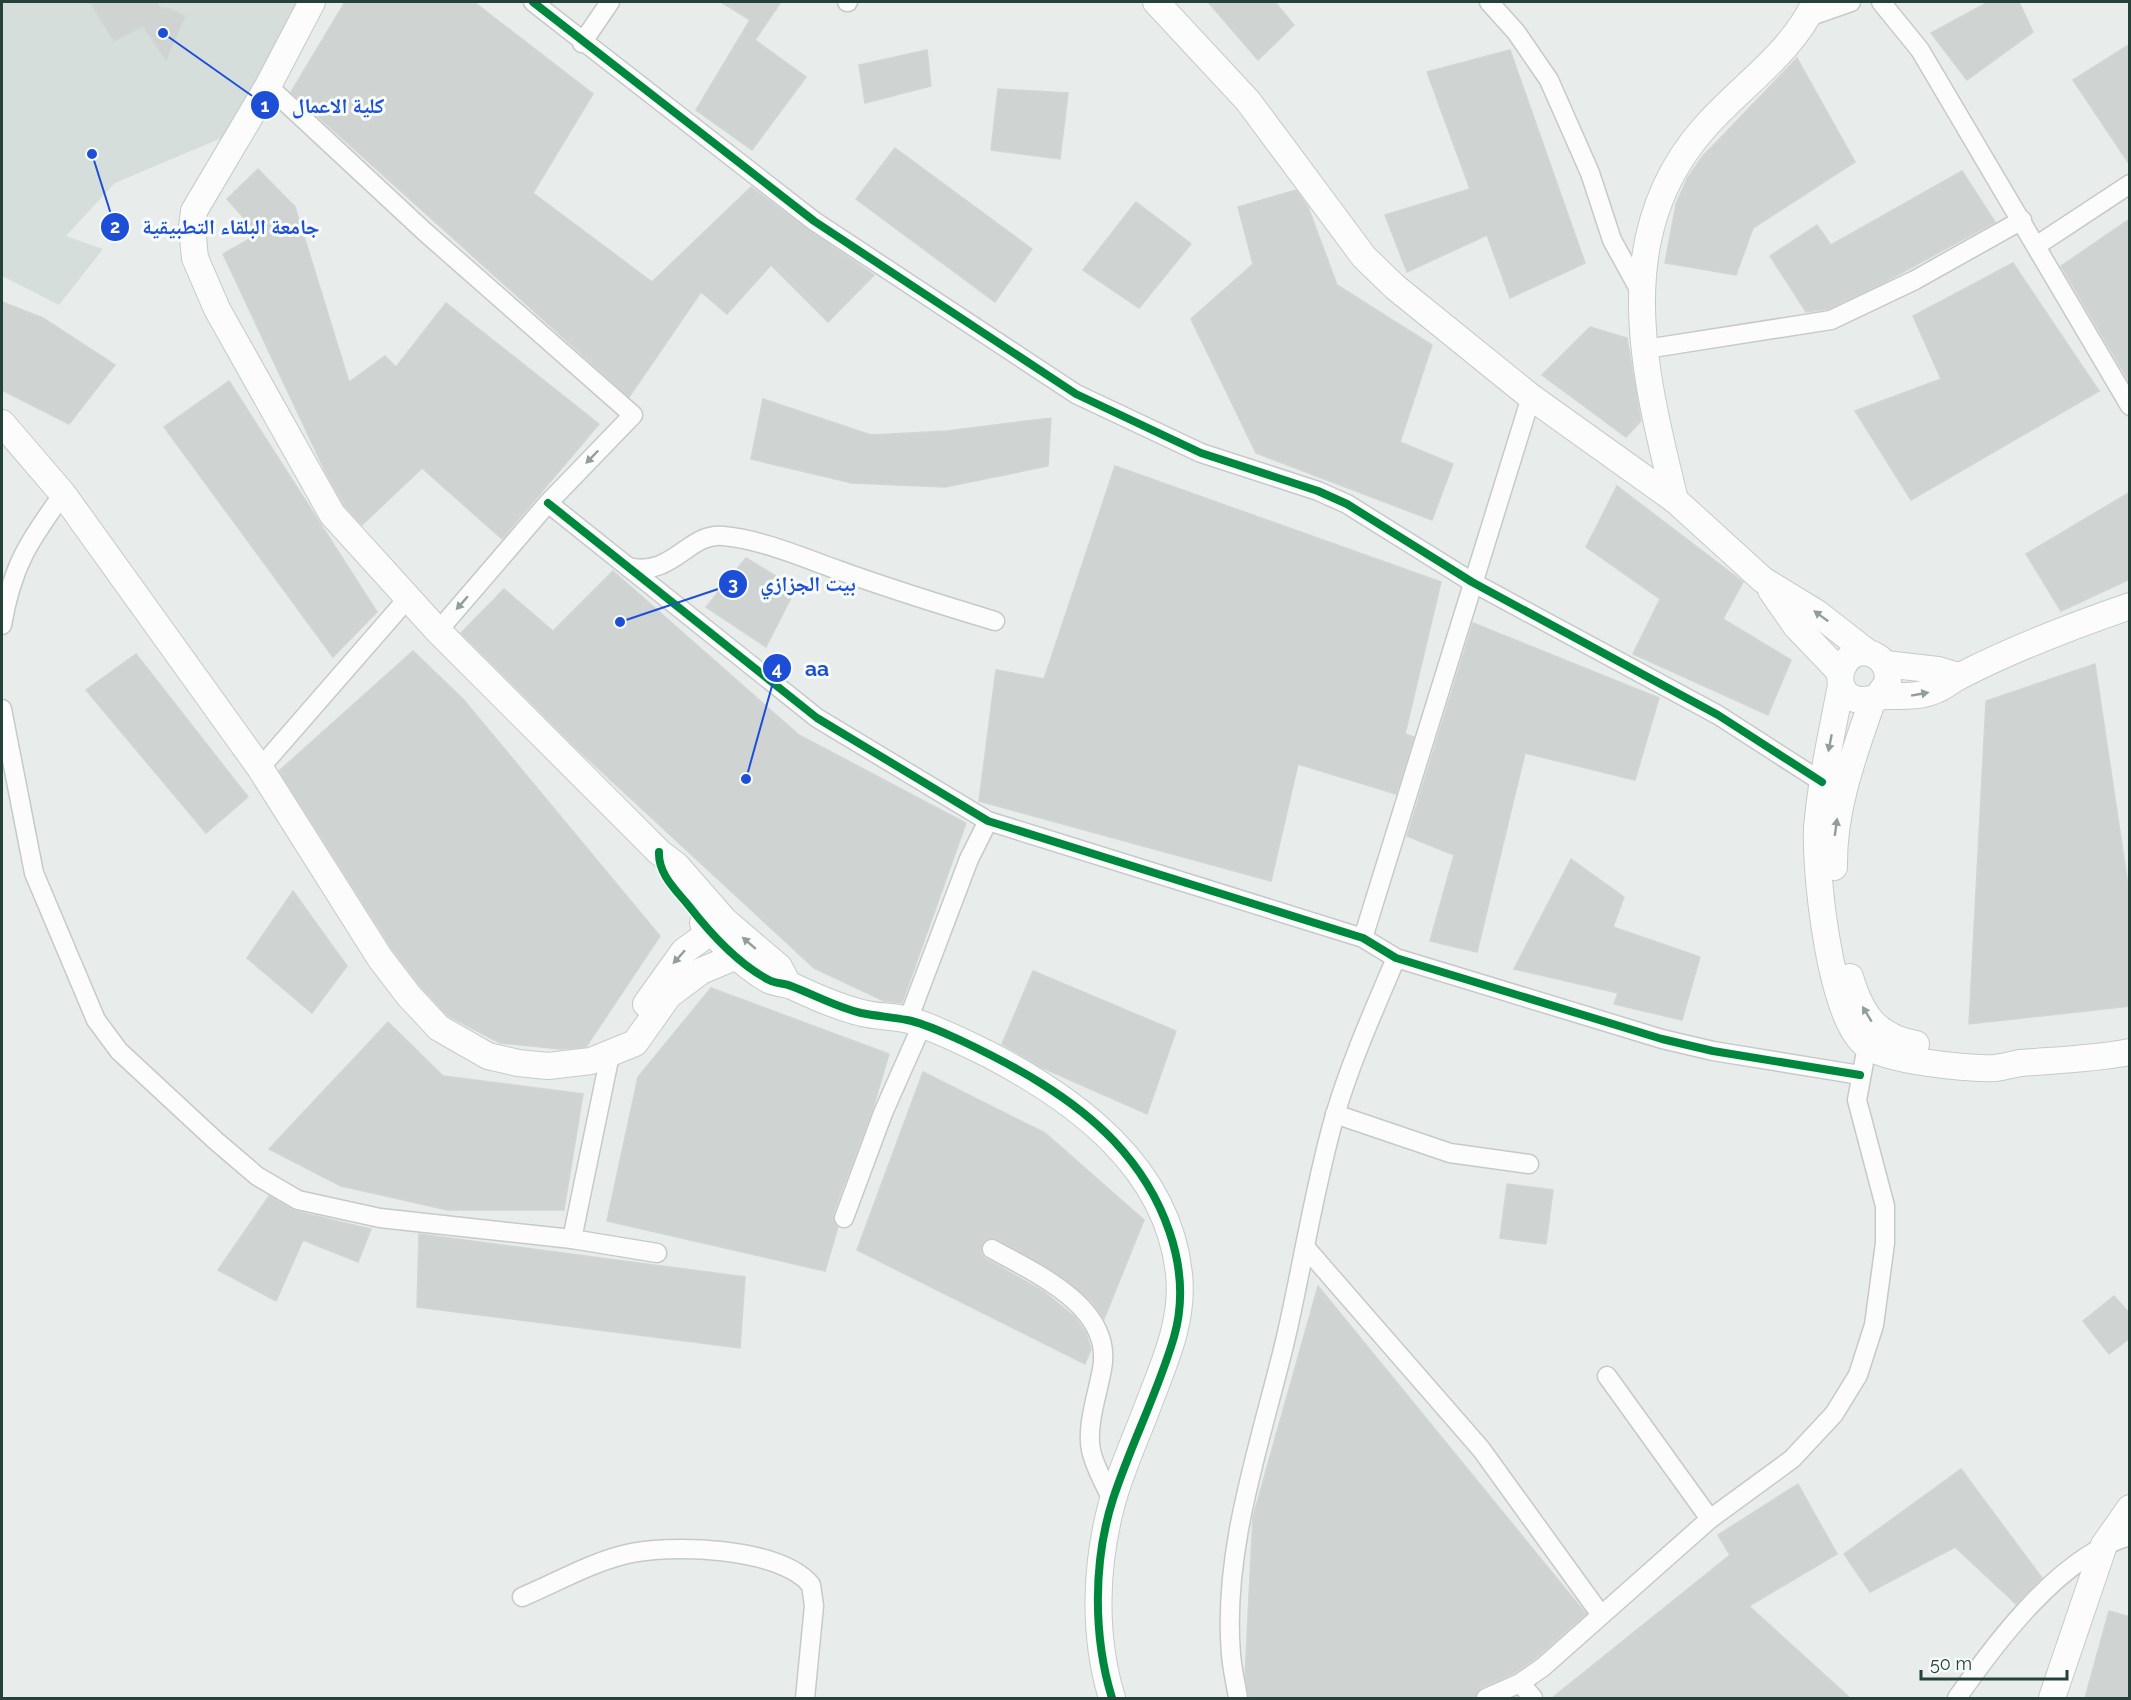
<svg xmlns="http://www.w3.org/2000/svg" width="2131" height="1700" viewBox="0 0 2131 1700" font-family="Raleway,'Noto Naskh Arabic',sans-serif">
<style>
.built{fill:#d6dedb}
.building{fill:#cfd4d2;stroke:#d1d6d4;stroke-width:1.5}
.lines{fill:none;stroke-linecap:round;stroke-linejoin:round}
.street-casing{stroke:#c5cac8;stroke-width:21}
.secondary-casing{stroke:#c3cbc8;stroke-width:28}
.street{stroke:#fcfcfc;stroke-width:18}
.secondary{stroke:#fcfcfc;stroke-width:26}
.cycleway-casing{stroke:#f7fbf9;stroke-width:11}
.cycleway{stroke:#00873e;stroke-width:8}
.oneway{fill:#909f9b}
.leader{fill:none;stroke:#1d4ed8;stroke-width:2}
.callout-dot{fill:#1d4ed8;stroke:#f7fbf9;stroke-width:2}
.mark-label{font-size:18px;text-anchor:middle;font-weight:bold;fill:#fff}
.callout-label{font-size:21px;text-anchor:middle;font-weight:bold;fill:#1d4ed8;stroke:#f7fbf9;stroke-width:6;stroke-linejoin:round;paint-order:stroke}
</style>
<rect width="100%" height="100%" fill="#e8edeb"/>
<polygon class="built" points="2,2 304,2 231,134 115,183 66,236 103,249 59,305 2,276"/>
<g class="building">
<polygon points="90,2 156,2 161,8 171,9 185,16 166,60 143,26 114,41"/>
<polygon points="345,2 474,2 593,94 533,193 652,282 751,187 808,230 874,275 828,322 771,265 727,314 701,292 629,397 291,92"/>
<polygon points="721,2 781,2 755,40 806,77 752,150 696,110 750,20"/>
<polygon points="1208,2 1275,2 1294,25 1258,60"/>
<polygon points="1988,2 2019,2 2033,32 1967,80 1931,33"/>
<polygon points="2130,44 2130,165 2073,80"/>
<polygon points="927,50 931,86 865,103 859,65"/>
<polygon points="1510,50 1585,263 1510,298 1487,235 1407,272 1385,215 1470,189 1427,72"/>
<polygon points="1797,58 1855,162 1753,228 1736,275 1665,263 1676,204 1688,177 1702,157"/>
<polygon points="998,89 1068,93 1060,159 991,150"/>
<polygon points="895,148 1032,249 995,302 856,199"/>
<polygon points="258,169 295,207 349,382 385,356 396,367 446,303 599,424 502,539 422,468 362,525 344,505 327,475 223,254 258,234 227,199"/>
<polygon points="1962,171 1995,222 1881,284 1828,309 1806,312 1770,256 1817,225 1831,245"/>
<polygon points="1296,190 1308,207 1337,285 1432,345 1400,442 1453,464 1432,520 1256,453 1191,319 1253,264 1238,207"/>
<polygon points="1136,202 1191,244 1139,308 1083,270"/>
<polygon points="2130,219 2130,383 2061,266"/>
<polygon points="2013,263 2099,391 1911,500 1855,411 1941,379 1913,316"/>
<polygon points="2,302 43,318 115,365 69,424 2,390"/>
<polygon points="1590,327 1627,338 1641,421 1626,437 1542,375"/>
<polygon points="229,381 377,612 333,657 164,427"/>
<polygon points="763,399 871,435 947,431 1051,418 1048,466 945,487 852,483 751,459"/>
<polygon points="1115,466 1441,582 1405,734 1414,737 1396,794 1298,764 1271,881 979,801 996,670 1044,679"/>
<polygon points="1617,486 1743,582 1723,619 1791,660 1768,715 1633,654 1660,599 1586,547"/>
<polygon points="2130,492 2130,579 2061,611 2026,554"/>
<polygon points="746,558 796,588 766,647 706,607"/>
<polygon points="613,571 799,735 966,823 902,1003 884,1001 814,968 575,747 461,633 504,589 553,631"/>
<polygon points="1473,623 1659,698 1635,780 1525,753 1477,952 1430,941 1454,855 1407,836"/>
<polygon points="413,651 463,699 660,936 586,1047 561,1049 500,1043 448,1016 420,986 392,949 279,771"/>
<polygon points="136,654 248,797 206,833 86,690"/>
<polygon points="2095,664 2130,899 2130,1006 1969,1024 1986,701"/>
<polygon points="1571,859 1624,897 1613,927 1700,957 1682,1020 1614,1004 1618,993 1514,969"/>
<polygon points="293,891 347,966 312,1013 247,958"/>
<polygon points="1033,971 1176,1031 1147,1114 1043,1068 1002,1044"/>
<polygon points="711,988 889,1054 873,1108 833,1214 833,1220 838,1227 825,1271 607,1221 638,1077"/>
<polygon points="388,1022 443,1076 583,1094 564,1210 448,1210 341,1186 269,1149"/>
<polygon points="923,1072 1045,1133 1144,1220 1104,1319 1092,1302 1055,1272 997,1239 987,1239 982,1244 982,1254 986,1259 1043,1291 1075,1317 1086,1333 1091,1349 1085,1364 857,1250"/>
<polygon points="1507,1184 1553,1190 1546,1244 1500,1238"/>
<polygon points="269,1196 295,1211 371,1229 358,1262 303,1240 276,1301 218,1270"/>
<polygon points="419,1234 745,1277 740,1348 417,1307"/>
<polygon points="1318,1286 1586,1614 1536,1658 1514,1673 1481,1688 1475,1698 1249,1698 1245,1676 1253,1517"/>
<polygon points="2114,1296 2130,1314 2130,1338 2109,1354 2083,1321"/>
<polygon points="1961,1469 2042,1578 2016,1604 1955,1547 1870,1592 1844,1554"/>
<polygon points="1798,1484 1837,1554 1749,1606 1850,1698 1552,1698 1730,1555 1718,1535"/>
<polygon points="2109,1611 2130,1617 2130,1698 2085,1698"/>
</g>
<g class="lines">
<g class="street-casing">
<g id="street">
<polyline points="533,2 814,221 1076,394 1201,453 1318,491 1347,504 1472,582 1718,715 1822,782"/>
<polyline points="847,2 848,2"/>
<polyline points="1489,2 1516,32 1549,80 1590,173 1612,240 1640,291"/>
<polyline points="1881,2 1920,50 2130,406"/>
<polyline points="1808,17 1851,2"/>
<polyline points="582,43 610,2"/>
<polyline points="268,86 425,232 633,415 548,503 438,631"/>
<polyline points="2036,246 2130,184"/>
<polyline points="1646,349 1831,320 1915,280 2022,220"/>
<polyline points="548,503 817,718 988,821 1363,938 1396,958 1662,1039 1713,1051 1860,1075"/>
<path d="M628,567c45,11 61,-36 96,-31 39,4 77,21 114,34 52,19 104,35 157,51"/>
<path d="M2,625c10,-59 27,-84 61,-131"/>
<polyline points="2,709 34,873 96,1020 119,1051 216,1141 257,1176 298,1200 380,1218 572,1239 657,1253"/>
<polyline points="260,768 408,598"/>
<polyline points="1363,938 1531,397"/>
<polyline points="908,1020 969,859 988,821"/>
<polyline points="1335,1114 1450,1153 1529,1164"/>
<polyline points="844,1218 883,1113 922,1025"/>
<polyline points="572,1239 610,1055"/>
<polyline points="1305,1247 1481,1449 1601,1615"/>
<path d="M992,1249c43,24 122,58 110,120 -4,24 -16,56 -11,81 3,17 15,35 21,51"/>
<polyline points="1607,1376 1710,1519"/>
<path d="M522,1597c33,-14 66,-33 101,-42 45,-12 157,-8 188,30l3,21 -9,92"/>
<polyline points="1520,1683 1533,1698"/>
<path d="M1238,1698c-2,-14 -6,-29 -7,-44 -9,-106 31,-215 55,-317 17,-74 28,-149 49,-222 16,-54 39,-105 61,-157"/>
<polyline points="1486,1698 1520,1683 1543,1667 1710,1519 1792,1459 1834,1414 1858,1375 1874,1325 1885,1243 1885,1206 1857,1100 1867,1046"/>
<path d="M1957,1698c39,-56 104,-143 173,-162"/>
</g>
</g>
<g class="secondary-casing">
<g id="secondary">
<polyline points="312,2 268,86 194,211 192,227 195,258 217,309 332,514 438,631 659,852 677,866 725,921 779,967 788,984"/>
<polyline points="1156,2 1248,101 1364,257 1395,287 1531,397 1675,500 1763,580 1817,613 1867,652"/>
<polyline points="2,423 63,494 260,768 380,958 409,996 439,1028 488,1056 518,1063 548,1066 591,1061 635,1043 669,995 701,971 737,956"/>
<path d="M1675,500c-31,-127 -67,-264 30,-373 36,-41 87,-74 110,-125"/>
<polyline points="1771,590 1796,626 1840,672"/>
<polyline points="1885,664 1938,670 1958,676"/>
<path d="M1841,685c-9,48 -20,95 -24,143 -2,44 13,191 49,217 20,16 102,24 129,23 9,-1 18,-4 26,-5 37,-3 73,-4 109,-11"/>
<path d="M1878,696l10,-14c0,-12 -3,-22 -14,-27 -28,-15 -49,33 -19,44 11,4 21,-3 32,-3 17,0 33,1 49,-6 9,-3 15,-10 24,-14 54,-28 112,-50 170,-70"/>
<path d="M1834,867c-1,-59 20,-113 39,-168"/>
<path d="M703,923c19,20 40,42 64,56 8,5 17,4 25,7 23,11 45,21 70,27 15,4 32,3 47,7 27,8 54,22 79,34 88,46 180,113 191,220 5,46 -14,87 -30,129 -12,33 -28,66 -37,100 -17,63 -19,133 0,195"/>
<path d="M1850,977c11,37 26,60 66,67"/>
<polyline points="646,1004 684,951 723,923"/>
<polyline points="2052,1698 2104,1545 2130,1508"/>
</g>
</g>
<use href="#street" class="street"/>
<use href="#secondary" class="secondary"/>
<g class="cycleway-casing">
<g id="cycleway">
<polyline points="533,2 814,221 1076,394 1201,453 1318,491 1347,504 1472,582 1718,715 1822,782"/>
<polyline points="548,503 817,718 988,821 1363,938 1396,958 1662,1039 1713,1051 1860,1075"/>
<path d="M659,852c-1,22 17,38 30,54 21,27 49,58 80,74 8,4 15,3 22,6 24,9 45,21 70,27 15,3 30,4 46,7 17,3 37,13 53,20 55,26 112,57 154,101 48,51 80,126 60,196 -16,55 -43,107 -61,162 -20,62 -20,137 -1,199"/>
</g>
</g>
<use href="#cycleway" class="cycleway"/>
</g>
<defs><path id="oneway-solid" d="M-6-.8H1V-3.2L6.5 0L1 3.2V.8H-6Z" transform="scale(1.5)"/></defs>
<g class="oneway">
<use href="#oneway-solid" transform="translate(592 457) rotate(134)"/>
<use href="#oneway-solid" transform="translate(462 603) rotate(131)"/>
<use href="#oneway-solid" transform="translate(1821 616) rotate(-144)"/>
<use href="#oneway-solid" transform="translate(1920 694) rotate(-10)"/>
<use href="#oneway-solid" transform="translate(1830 743) rotate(101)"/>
<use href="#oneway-solid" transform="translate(1836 827) rotate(-82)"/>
<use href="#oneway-solid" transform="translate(749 943) rotate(-139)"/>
<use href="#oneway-solid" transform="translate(679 957) rotate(132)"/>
<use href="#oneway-solid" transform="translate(1867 1014) rotate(-121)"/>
</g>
<path class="leader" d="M163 33L265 105M92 154L115 227M620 622L733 584M746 779L777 668"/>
<g class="callout-dot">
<circle cx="163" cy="33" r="6"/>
<circle cx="92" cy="154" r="6"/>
<circle cx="620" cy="622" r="6"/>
<circle cx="746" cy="779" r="6"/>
<circle cx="265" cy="105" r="15"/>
<circle cx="115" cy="227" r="15"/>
<circle cx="733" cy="584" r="15"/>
<circle cx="777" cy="668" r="15"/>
</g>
<g class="mark-label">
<text x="265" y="112">1</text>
<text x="115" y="233">2</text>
<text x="733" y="590">3</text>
<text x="777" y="675">4</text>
</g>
<g class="callout-label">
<text x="338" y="113">كلية الاعمال</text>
<text x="231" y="234">جامعة البلقاء التطبيقية</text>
<text x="808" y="591">بيت الجزازي</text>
<text x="817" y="676">aa</text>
</g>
<rect width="2131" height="1700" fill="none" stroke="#24423a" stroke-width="6"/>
<path d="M1921 1670v9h146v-9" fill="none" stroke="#24423a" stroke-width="3"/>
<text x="1930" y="1670" font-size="18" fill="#24423a" stroke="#f7fbf9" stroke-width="4.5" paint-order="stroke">50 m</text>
</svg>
